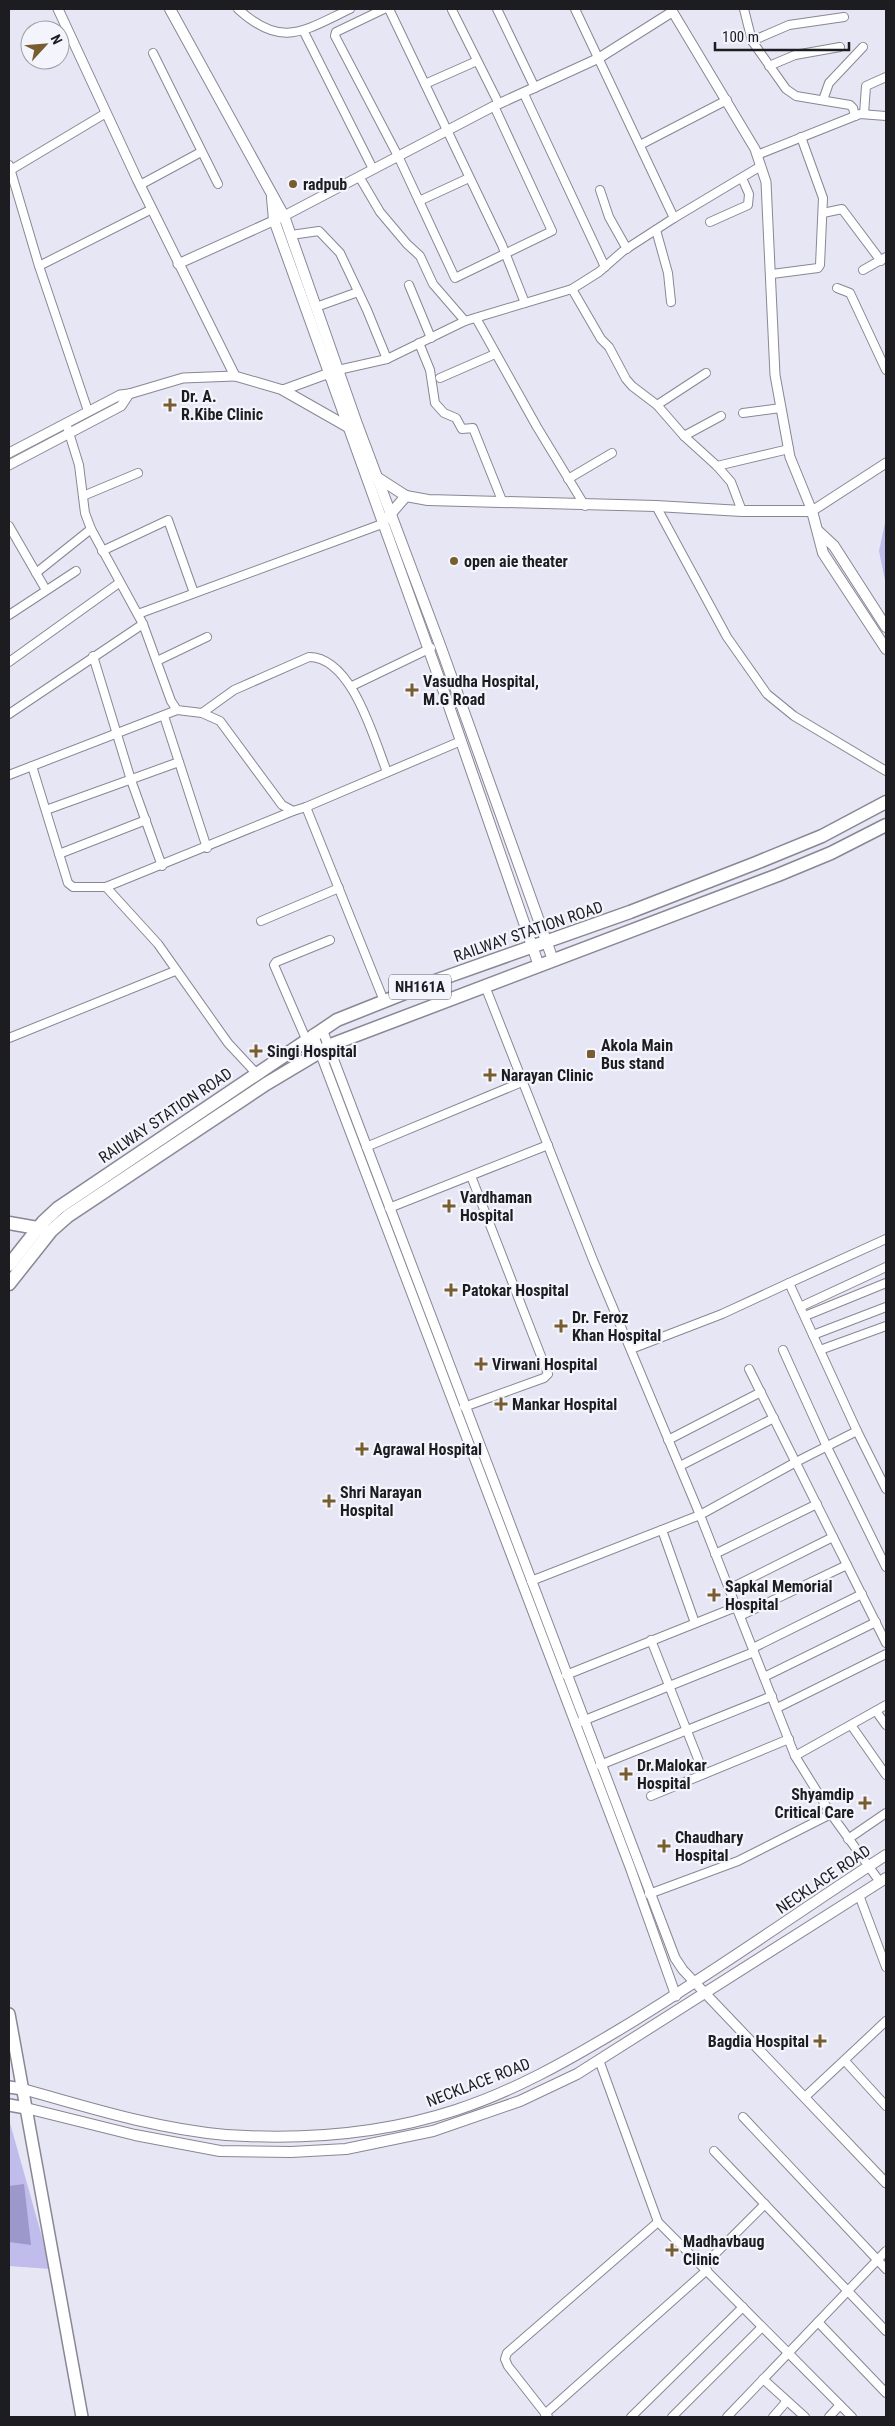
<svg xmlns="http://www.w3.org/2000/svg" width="895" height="2426" viewBox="0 0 895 2426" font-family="'Roboto Condensed',sans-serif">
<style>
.green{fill:#c0bcec}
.water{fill:#9d98cc}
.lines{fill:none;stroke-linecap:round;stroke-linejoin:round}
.minor-casing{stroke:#888794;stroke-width:10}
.tertiary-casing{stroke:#888794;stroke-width:11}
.secondary-casing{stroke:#888794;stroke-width:12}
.primary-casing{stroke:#888794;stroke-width:14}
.trunk-casing{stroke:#888794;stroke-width:15}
.minor{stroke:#fff;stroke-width:8}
.tertiary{stroke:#fff;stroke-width:9}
.secondary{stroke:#fff;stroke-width:10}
.primary{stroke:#fff;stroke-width:11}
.trunk{stroke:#fff;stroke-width:12}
.poi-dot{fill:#785d30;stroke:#f4f4fd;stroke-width:2}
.labels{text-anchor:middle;stroke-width:4.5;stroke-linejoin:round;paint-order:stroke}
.shield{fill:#f4f4fd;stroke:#5d5d63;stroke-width:1}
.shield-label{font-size:15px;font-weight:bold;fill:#1c1c21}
.poi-label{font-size:16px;font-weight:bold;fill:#1c1c21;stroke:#f4f4fd;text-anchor:start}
.street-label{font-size:16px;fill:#1c1c21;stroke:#f4f4fd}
</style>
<rect width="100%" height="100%" fill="#e7e6f5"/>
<g class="green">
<polygon points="885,523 886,523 886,585 879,551"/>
<polygon points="9,2122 10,2123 51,2269 9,2266"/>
</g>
<polygon class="water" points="24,2184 31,2245 9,2242 9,2186"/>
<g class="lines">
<g class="minor-casing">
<g id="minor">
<path d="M238,9c44,40 65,22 112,0"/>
<polyline points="384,9 336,32 335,36 399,158 455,278 552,231 494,106"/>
<polyline points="389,9 502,245 525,303"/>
<polyline points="497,9 535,88"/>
<polyline points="744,9 752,41 786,89 796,96 850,105 853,108 855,116"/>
<polyline points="452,10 499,104"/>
<polyline points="304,32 373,169"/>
<polyline points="752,41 789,25 844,17"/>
<polyline points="153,53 218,184"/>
<polyline points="769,66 795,55 840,47"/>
<polyline points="425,84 477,61"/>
<polyline points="524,94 605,267"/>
<polyline points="823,100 829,83 863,47"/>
<polyline points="864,114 866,86 886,77"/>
<polyline points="640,145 727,100"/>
<polyline points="757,155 860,114 886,116"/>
<polyline points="9,165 39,266 88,411"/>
<polyline points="9,171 106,113"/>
<polyline points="360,178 380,212 407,244 420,256 433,284 465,321"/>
<polyline points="140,185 201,152"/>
<polyline points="600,190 609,217 627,249"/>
<polyline points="419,201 469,178"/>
<polyline points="823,213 842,209 881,261"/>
<polyline points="674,218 761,166"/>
<polyline points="710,222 748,205 749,194 742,178"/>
<polyline points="656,230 668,273 671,302"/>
<polyline points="291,235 319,231 340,253 367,310 387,359"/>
<polyline points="39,266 152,209"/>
<polyline points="863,270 886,257"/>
<polyline points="772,274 818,268 820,265 823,198 801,137"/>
<polyline points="409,285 431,338"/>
<polyline points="837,288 850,293 886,370"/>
<polyline points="572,289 601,339 609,347 626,379 632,386 657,405 684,436 717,466 731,482 742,511"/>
<polyline points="316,307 358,292"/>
<polyline points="476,318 537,427 585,506"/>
<polyline points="419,343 430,370 435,403 444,413 456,418 462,429 473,428 503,503"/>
<polyline points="338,370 387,359 465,321 572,289 599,272 623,251 674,218 575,9"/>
<polyline points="440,378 495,354"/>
<polyline points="657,405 706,373"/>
<polyline points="743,413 781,408"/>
<polyline points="66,423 79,465 85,513 91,529 143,624 171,701 177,710 202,713 220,721 282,805 293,811 306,807 461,741"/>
<polyline points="684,436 721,416"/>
<polyline points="717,466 789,449"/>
<polyline points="568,479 612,453"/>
<polyline points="83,496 138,473"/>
<polyline points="656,506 727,637 767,694 794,716 886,771"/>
<polyline points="9,526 46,590"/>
<polyline points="102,551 168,520 194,593"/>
<polyline points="36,573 91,529"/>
<polyline points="138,614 382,524"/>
<polyline points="9,615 76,571"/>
<polyline points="93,656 131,780 162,866"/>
<polyline points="157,661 207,637"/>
<polyline points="9,662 119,583"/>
<polyline points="352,686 431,648"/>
<path d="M202,713l32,-23 75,-33c43,0 65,82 78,115"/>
<polyline points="9,714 143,624"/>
<polyline points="164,716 207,848"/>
<polyline points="32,766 68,883 73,887 106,887 293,811"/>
<polyline points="9,775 177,710"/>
<polyline points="306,807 384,1001"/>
<polyline points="46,810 179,762"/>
<polyline points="59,854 146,820"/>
<polyline points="106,887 158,944 228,1043 256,1073"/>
<polyline points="261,921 339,888"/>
<polyline points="485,986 593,1260 700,1515 795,1756 831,1814 880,1882"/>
<polyline points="9,1038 175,971"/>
<polyline points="306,1039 274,965 276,962 330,940"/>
<polyline points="366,1147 522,1082"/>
<polyline points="389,1208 548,1145"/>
<polyline points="789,1283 886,1239"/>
<polyline points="800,1307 886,1267"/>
<polyline points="805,1316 886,1283"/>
<polyline points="813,1335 886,1307"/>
<polyline points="631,1349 722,1314 789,1283 857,1431"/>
<polyline points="783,1350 827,1447 886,1567"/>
<polyline points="820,1350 886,1326"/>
<polyline points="749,1369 886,1643"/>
<polyline points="464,1407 544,1378 548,1374 471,1176"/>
<polyline points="668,1440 761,1392"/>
<polyline points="680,1466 774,1418"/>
<polyline points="662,1530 695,1623"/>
<polyline points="715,1554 817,1504"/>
<polyline points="531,1581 700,1515 796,1462 857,1431 886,1489"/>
<polyline points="729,1589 833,1537"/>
<polyline points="740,1616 847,1565"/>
<polyline points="651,1640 704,1774"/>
<polyline points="753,1648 862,1594"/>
<polyline points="566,1675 736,1607"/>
<polyline points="764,1677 876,1622"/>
<polyline points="777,1708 886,1654"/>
<polyline points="876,1711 886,1725"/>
<polyline points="575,1724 754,1652"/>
<polyline points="851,1725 886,1775"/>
<polyline points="795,1756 886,1705"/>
<polyline points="600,1765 772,1696"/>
<polyline points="651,1796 789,1739"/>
<polyline points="848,1839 886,1813"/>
<polyline points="649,1894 738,1861 831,1814"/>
<polyline points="859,1895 886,1967"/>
<polyline points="599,2060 658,2222 852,2417"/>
<polyline points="845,2061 886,2106"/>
<polyline points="805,2097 886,2021"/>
<polyline points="743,2117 886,2269"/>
<polyline points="714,2151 886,2331"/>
<polyline points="703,2266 765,2204"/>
<polyline points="818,2322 886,2393"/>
<polyline points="763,2379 805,2417"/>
<polyline points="545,2414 707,2270"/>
<polyline points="548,2417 508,2366 505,2359 507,2353 658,2222"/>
<polyline points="631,2417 743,2307"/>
<polyline points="672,2417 762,2327"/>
<polyline points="727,2417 886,2251"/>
<polyline points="773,2417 787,2401"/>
<polyline points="829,2417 840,2405"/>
</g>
</g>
<g class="tertiary-casing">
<g id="tertiary">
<polyline points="58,9 137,179 235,376 283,390 335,371"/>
<polyline points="671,9 755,149 766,182 775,375 790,457 812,511 886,463"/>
<polyline points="178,264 284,216 494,106 599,58 672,12"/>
<polyline points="9,453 120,395 129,394 183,378 235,376"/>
<polyline points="9,465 121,406 129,394"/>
<polyline points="322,1029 675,1958 683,1970 886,2183"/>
<polyline points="313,1034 630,1867 676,1996"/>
</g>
</g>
<g class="secondary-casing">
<g id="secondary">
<polyline points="170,9 284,216 357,424 440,645 553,960"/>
<polyline points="272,198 274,220 444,692 539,966"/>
<polyline points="283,390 348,427"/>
<polyline points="375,476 406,496 428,500 656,506 742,511 812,511 823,553 886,649"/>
<polyline points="387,518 406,496"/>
<polyline points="819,532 834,546 886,627"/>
<path d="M23,2089c67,19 134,40 203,46 76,5 157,-1 230,-25 58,-19 109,-48 161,-79 92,-55 179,-118 269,-176"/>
<polyline points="26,2108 135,2135 220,2151 291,2152 346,2149 433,2131 520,2101 577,2074 886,1878"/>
</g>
</g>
<g class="primary-casing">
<g id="primary">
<polyline points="9,2014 82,2417"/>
<polyline points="9,2087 23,2089"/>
<polyline points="9,2105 26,2108"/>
</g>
</g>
<g class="trunk-casing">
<g id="trunk">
<polyline points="9,1223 43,1229"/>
<polyline points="9,1265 43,1222 58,1208 337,1020 435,981 630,912 756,863 822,836 886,802"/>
<polyline points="9,1284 51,1231 68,1216 266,1084 333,1044 778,875 831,853 886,825"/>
</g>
</g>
<use href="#minor" class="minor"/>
<use href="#tertiary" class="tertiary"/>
<use href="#secondary" class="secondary"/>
<use href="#primary" class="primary"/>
<use href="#trunk" class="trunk"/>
</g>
<g class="poi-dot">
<circle cx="293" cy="184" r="5"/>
<path d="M167.5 397.5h5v5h5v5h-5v5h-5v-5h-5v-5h5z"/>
<circle cx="454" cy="561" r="5"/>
<path d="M409.5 682.5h5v5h5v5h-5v5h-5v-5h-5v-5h5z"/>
<path d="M253.5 1043.5h5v5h5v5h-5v5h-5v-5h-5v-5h5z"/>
<rect x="586" y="1049" width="10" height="10" rx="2.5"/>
<path d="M487.5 1067.5h5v5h5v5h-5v5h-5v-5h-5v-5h5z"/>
<path d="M446.5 1198.5h5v5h5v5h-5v5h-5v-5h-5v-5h5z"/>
<path d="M448.5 1282.5h5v5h5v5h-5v5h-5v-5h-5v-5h5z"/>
<path d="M558.5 1318.5h5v5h5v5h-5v5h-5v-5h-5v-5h5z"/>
<path d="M478.5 1356.5h5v5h5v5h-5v5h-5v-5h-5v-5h5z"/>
<path d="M498.5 1396.5h5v5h5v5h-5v5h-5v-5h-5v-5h5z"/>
<path d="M359.5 1441.5h5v5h5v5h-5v5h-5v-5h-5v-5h5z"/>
<path d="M326.5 1493.5h5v5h5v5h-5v5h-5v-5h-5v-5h5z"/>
<path d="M711.5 1587.5h5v5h5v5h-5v5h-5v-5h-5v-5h5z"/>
<path d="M623.5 1766.5h5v5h5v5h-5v5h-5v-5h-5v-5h5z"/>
<path d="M862.5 1795.5h5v5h5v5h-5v5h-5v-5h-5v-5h5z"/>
<path d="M661.5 1838.5h5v5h5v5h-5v5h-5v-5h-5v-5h5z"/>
<path d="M817.5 2033.5h5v5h5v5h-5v5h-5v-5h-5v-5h5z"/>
<path d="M669.5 2242.5h5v5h5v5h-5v5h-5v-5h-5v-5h5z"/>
</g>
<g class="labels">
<rect class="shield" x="389" y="974.5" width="62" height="25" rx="4"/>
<g class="shield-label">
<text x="420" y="992">NH161A</text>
</g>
<g class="poi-label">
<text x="303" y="190">radpub</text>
<text x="181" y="402">Dr. A.<tspan x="181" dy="18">R.Kibe Clinic</tspan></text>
<text x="464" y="567">open aie theater</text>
<text x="423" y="687">Vasudha Hospital,<tspan x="423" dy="18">M.G Road</tspan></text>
<text x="601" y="1051">Akola Main<tspan x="601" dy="18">Bus stand</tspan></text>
<text x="267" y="1057">Singi Hospital</text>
<text x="501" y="1081">Narayan Clinic</text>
<text x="460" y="1203">Vardhaman<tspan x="460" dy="18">Hospital</tspan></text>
<text x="462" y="1296">Patokar Hospital</text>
<text x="572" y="1323">Dr. Feroz<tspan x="572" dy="18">Khan Hospital</tspan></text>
<text x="492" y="1370">Virwani Hospital</text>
<text x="512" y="1410">Mankar Hospital</text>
<text x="373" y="1455">Agrawal Hospital</text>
<text x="340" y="1498">Shri Narayan<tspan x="340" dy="18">Hospital</tspan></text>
<text x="725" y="1592">Sapkal Memorial<tspan x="725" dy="18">Hospital</tspan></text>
<text x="637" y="1771">Dr.Malokar<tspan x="637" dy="18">Hospital</tspan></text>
<text x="854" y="1800" text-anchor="end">Shyamdip<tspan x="854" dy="18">Critical Care</tspan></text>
<text x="675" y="1843">Chaudhary<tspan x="675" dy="18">Hospital</tspan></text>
<text x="809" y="2047" text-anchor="end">Bagdia Hospital</text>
<text x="683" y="2247">Madhavbaug<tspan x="683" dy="18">Clinic</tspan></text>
</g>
<g class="street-label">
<text transform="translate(528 931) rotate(-19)" y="6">RAILWAY STATION ROAD</text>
<text transform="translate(165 1115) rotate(-34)" y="6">RAILWAY STATION ROAD</text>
<text transform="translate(823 1879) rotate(-34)" y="6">NECKLACE ROAD</text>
<text transform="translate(478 2082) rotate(-21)" y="6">NECKLACE ROAD</text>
</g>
</g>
<rect width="895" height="2426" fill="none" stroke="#1c1c21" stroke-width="20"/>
<g transform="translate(45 45) rotate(64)"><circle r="24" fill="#f4f4fd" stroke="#9e9ea5"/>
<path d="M0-4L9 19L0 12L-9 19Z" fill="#785d30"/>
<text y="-8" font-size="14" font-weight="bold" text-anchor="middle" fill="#1c1c21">N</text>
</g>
<path d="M715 42v8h134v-8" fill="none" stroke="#1c1c21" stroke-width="2.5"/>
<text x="722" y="42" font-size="15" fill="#1c1c21" stroke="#f4f4fd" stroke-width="4" paint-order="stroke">100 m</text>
</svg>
